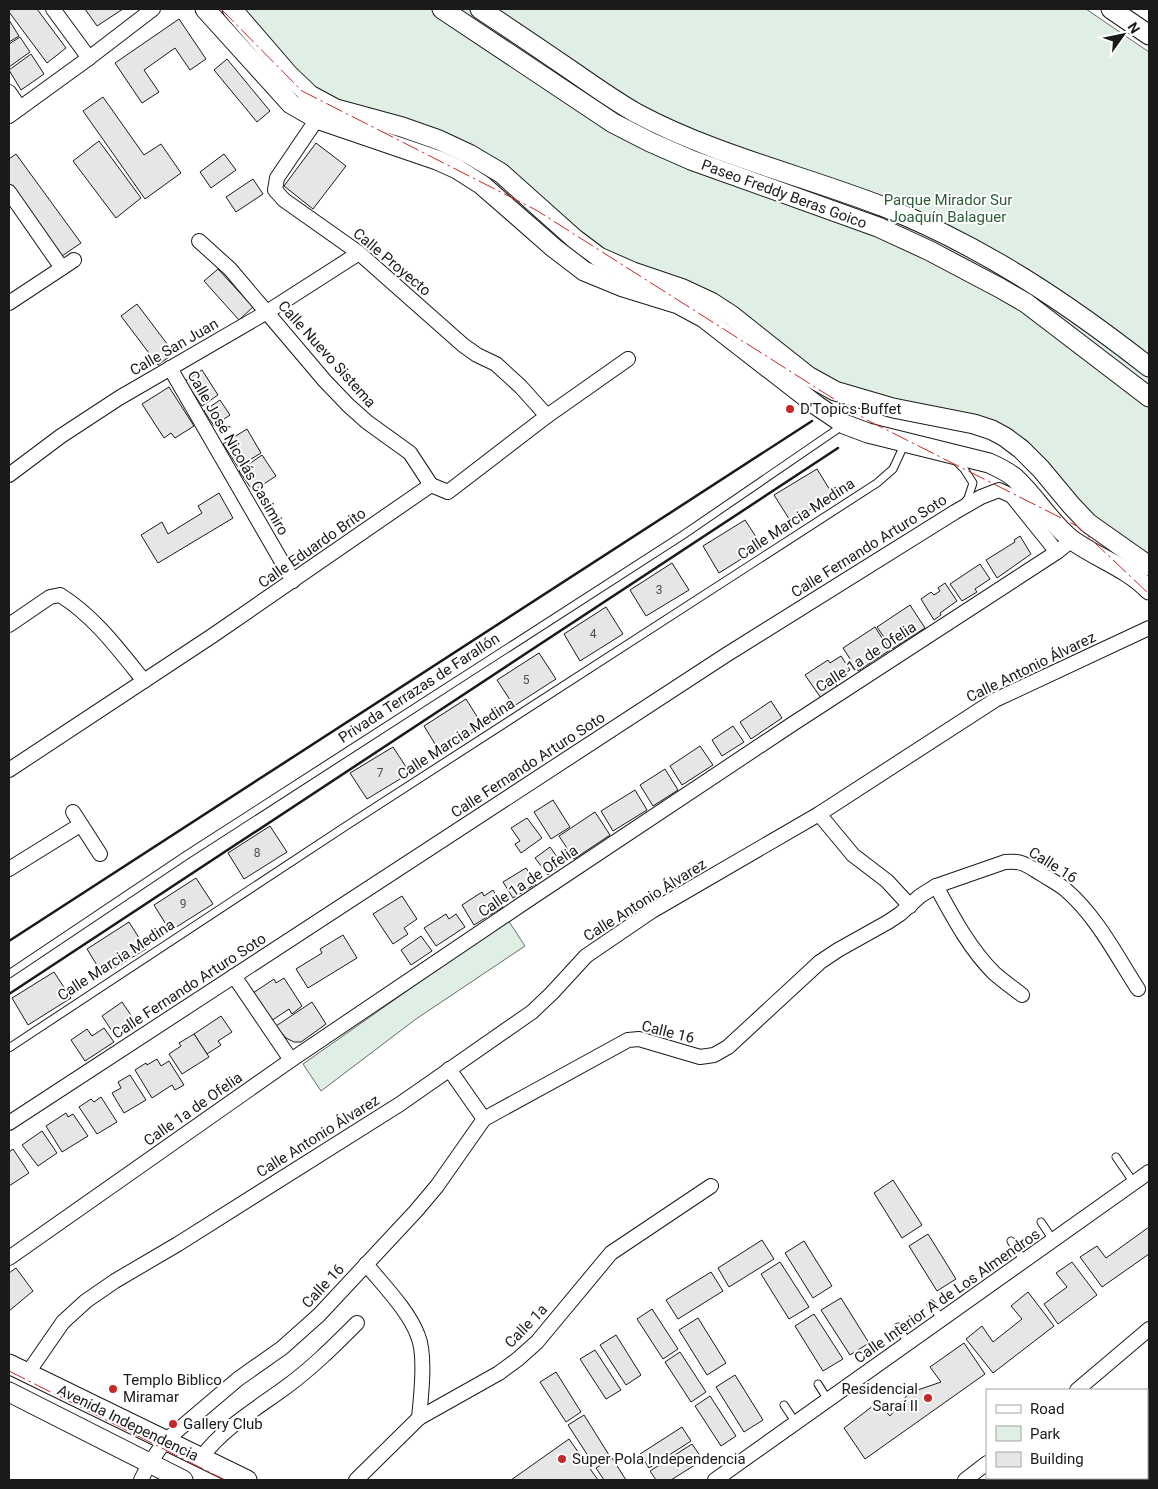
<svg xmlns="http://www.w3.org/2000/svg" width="1158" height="1489" viewBox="0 0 1158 1489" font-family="Roboto,sans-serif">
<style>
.green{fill:#e0efe3;stroke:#6a6a6a}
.building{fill:#e6e6e6;stroke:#1a1a1a}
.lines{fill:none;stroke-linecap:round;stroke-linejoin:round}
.lane-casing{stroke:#1a1a1a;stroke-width:9}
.street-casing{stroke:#1a1a1a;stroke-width:16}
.secondary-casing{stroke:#1a1a1a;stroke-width:21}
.lane{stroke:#fff;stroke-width:7}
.street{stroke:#fff;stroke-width:14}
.secondary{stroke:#fff;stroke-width:19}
.wall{stroke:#1a1a1a;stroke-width:2.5}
.power{stroke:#c62828;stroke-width:1;stroke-dasharray:18 4 2.5 4;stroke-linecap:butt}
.poi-dot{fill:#c62828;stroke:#fff;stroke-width:2}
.labels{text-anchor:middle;stroke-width:4;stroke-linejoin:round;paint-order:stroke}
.number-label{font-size:12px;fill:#4d4d4d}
.street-label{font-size:15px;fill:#1a1a1a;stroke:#fff}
.park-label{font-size:15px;fill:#2b5a34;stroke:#fff}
.poi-label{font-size:15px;fill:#1a1a1a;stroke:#fff;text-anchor:start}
</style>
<rect width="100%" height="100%" fill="#fff"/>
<g class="green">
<polygon points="242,9 1086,9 1149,52 1149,559 1106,531 1021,441 831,381 636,265 598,248 529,189 314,89"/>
<polygon points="508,920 525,946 416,1019 321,1091 303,1064"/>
</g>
<g class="building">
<polygon points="9,9 37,9 66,48 47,63 9,12"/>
<polygon points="85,9 123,9 97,26"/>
<polygon points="179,19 206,59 190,70 175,48 144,70 159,92 142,103 115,63"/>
<polygon points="9,20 19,36 9,42"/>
<polygon points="20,37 30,52 9,67 9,44"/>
<polygon points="31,54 44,74 21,90 9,70"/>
<polygon points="227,59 270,111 257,122 214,70"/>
<polygon points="103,97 144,155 161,144 181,173 145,199 83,111"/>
<polygon points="99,141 141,198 116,218 73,161"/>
<polygon points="316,143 346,166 313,209 284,186"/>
<polygon points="16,154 81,243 62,256 9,183 9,159"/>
<polygon points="224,154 236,170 211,188 200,172"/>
<polygon points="253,179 263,194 236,212 226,197"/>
<polygon points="218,269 253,307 239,320 204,281"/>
<polygon points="137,304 174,353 158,365 121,316"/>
<polygon points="202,370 218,395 202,406 185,381"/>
<polygon points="169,387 194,426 175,438 171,433 164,438 142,404"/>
<polygon points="220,400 230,415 214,426 204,411"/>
<polygon points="247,429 261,453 238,467 223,444"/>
<polygon points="262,455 276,476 253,491 239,471"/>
<polygon points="817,469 833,495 791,522 774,495"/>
<polygon points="219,493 233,518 158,563 141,535 162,522 168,534 202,513 198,506"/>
<polygon points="745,520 762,546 719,573 703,546"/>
<polygon points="1020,536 1031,554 997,578 986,560 1015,542 1014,540"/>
<polygon points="672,563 689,590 646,616 630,590"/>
<polygon points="980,564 990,579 975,589 977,592 962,601 950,584"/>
<polygon points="945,583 957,601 940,613 941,615 934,620 921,599 931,592 934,595 940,591 938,588"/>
<polygon points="910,605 925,628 892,649 877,627"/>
<polygon points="606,607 623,634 580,661 564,634"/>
<polygon points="875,627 890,650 858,671 843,648"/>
<polygon points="539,653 556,679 514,706 497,680"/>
<polygon points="841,656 850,670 834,681 838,687 821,698 805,675 828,660 830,663"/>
<polygon points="466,699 483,726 440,752 424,726"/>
<polygon points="771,701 782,718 751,739 740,722"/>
<polygon points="733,726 744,742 722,756 712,740"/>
<polygon points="700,746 713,765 682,785 670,766"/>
<polygon points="393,747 410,773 367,799 350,773"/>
<polygon points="665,769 678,790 653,806 640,785"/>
<polygon points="635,790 647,810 613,831 601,811"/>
<polygon points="553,800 570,827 551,839 534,812"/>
<polygon points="595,812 610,835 574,859 559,836"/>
<polygon points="527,818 542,838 521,853 515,844 520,841 511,828"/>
<polygon points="270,826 287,852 244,879 228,853"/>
<polygon points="550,847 562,864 548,875 535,858"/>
<polygon points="526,868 536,884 513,898 503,882"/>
<polygon points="196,878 213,904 170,931 154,905"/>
<polygon points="493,890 503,907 474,925 462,905 482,892 484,896"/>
<polygon points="402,896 417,919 404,928 408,934 393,944 373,914"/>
<polygon points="446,914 449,919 456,914 465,927 436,946 424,928"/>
<polygon points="129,922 146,949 103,975 87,949"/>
<polygon points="343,935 357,958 308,988 296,969 322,953 320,949"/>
<polygon points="421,936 432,951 411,965 401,950"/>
<polygon points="54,972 71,998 28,1025 12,998"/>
<polygon points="284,978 302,1006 292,1014 289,1009 271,1021 253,993 274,979 276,983"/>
<polygon points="122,1002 137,1024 116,1037 102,1016"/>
<polygon points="312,1002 326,1024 301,1042 294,1042 286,1038 276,1026"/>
<polygon points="221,1016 232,1032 218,1041 221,1045 207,1054 194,1034"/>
<polygon points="104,1028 114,1042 85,1061 71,1040 87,1029 92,1036"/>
<polygon points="194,1034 209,1057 182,1074 169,1054 181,1046 179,1043"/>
<polygon points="157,1059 161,1066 169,1061 184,1085 175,1090 172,1085 152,1098 135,1070 146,1063 147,1065"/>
<polygon points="130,1075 146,1100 124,1113 112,1093 121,1088 118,1082"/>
<polygon points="101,1097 117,1122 97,1134 79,1107 91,1099 94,1102"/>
<polygon points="66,1113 68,1117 73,1114 88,1136 62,1152 46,1126"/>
<polygon points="42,1131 57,1153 38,1166 22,1145"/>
<polygon points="13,1149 29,1173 9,1186 9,1152"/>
<polygon points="893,1180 922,1225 902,1238 874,1193"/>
<polygon points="1149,1227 1149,1254 1102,1287 1080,1257 1097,1246 1106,1258"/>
<polygon points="928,1234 956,1279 937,1291 909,1246"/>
<polygon points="762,1240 774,1259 729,1287 718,1268"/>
<polygon points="804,1241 832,1286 813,1298 785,1253"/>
<polygon points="780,1262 809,1307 789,1319 761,1274"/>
<polygon points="1072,1262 1097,1295 1058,1324 1044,1304 1067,1287 1056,1273"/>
<polygon points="16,1268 33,1291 9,1311 9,1273"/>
<polygon points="711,1272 723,1291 678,1319 666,1300"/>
<polygon points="1028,1292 1054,1326 993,1373 966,1339 982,1326 993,1342 1022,1319 1011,1306"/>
<polygon points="841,1298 869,1343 850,1355 821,1310"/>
<polygon points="652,1309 678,1349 663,1359 637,1319"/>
<polygon points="814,1314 843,1359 823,1371 795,1326"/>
<polygon points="698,1318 726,1363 707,1375 679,1330"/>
<polygon points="616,1335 641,1375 626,1385 600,1345"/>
<polygon points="964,1343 985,1374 865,1459 844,1428 878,1402 890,1416 909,1393 941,1382 930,1367"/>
<polygon points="595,1350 621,1390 606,1399 580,1359"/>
<polygon points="680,1352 706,1392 691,1402 665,1362"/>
<polygon points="556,1372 581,1412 566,1422 540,1382"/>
<polygon points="735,1375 763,1420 744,1432 716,1387"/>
<polygon points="710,1396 736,1436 721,1446 695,1406"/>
<polygon points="584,1415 609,1455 594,1465 568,1425"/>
<polygon points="682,1427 691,1441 649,1468 640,1454"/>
<polygon points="569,1439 598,1480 511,1480"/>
<polygon points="692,1444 703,1460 671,1480 656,1480 650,1471"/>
<polygon points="612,1458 626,1480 604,1480 596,1468"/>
</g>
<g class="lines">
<g class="lane-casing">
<g id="lane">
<polyline points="956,461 964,469 973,483 968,498 965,502"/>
<polyline points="9,974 185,856 683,535 842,426"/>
<polyline points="9,1048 346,826 877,483 893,469 905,443"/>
<polyline points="1116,1157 1134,1183"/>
<polyline points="1041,1222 1053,1240"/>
<polyline points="1011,1241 1024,1261"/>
<polyline points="931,1304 942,1320"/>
<polyline points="898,1327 908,1343"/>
<polyline points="818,1384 828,1400"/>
<polyline points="784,1405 796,1423"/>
</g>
</g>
<g class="street-casing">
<g id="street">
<polyline points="53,9 89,58"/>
<polyline points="9,92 20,108"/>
<polyline points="9,116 89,58 153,9"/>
<polyline points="317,119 277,178 275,190 284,200 359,253 463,345 477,355 496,364 521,387 547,416"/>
<polyline points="9,192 62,268"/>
<polyline points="199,241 230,269 325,381 348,405 367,422 410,453 431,485"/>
<polyline points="9,303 74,260"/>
<polyline points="170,368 293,581"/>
<polyline points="9,475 61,436 119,398 267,312 359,253"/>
<polyline points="431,485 448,492 547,416 628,359"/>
<path d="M9,625l41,-28 10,-2c34,21 59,55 84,86"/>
<polyline points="9,770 212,636 431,485"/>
<polyline points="73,812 100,854"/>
<polyline points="819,814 853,855 887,881 910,906"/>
<polyline points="9,869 80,825"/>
<path d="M936,886c17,31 33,62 58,87 9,8 19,15 28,22"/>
<polyline points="234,976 291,1060"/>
<polyline points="449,1069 484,1119"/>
<polyline points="9,1123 726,655 955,512 981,497 999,490 1012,496 1057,552"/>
<polyline points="9,1258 291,1060 525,902 791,725 1057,552 1072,540"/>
<path d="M366,1264c17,21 43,47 52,72 8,19 3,61 1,82"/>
<polyline points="27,1374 63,1322 86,1301 115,1281 178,1244 400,1104 532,1012 552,993 586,956 652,911 819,814 995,700 1149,628"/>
<polyline points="1077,1390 1149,1329"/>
<path d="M201,1458c22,-30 55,-49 85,-71 26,-19 48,-41 71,-64"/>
<polyline points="1124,1478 1126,1480"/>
<path d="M141,1480l8,-16 16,-23 73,-62 44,-31 37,-33 97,-104 21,-25 47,-67 144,-79 11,-1 61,18 14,-2 14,-8 92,-85 18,-12 50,-28 12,-8 20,-18 16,-10 69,-24c18,-2 23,4 38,13 8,5 16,9 23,15 31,27 50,65 72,99"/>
<polyline points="356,1480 419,1418 499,1373 518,1359 537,1342 611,1253 711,1186"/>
<polyline points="715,1480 1149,1172"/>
<polyline points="965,1480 987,1463"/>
</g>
</g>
<g class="secondary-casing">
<g id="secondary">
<path d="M205,9l86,95 26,15 120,41 20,9 25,16 72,63 30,23 39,16 55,17 26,14 112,87 28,19 24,9 121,30c9,4 18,8 26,15 21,19 35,45 57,62 25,18 56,28 77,50"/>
<polyline points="232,9 289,75 310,95 336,109 402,127 439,140 469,154 501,173 575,239 599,257 633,272 683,289 711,302 731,315 808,376 835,391 893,408 974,424 992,430 1005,437 1021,449 1041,469 1071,505 1088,523 1149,566"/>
<polyline points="442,9 613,123 650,142 691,160 878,227 930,251 1000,288 1026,303 1149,397"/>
<path d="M480,9c32,21 63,42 95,64 20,14 40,28 61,40 78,42 166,62 248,94 98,39 182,95 265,160"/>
<polyline points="1111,9 1149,35"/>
<polyline points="9,1364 247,1480"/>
<polyline points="9,1392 183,1480"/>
</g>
</g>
<use href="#lane" class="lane"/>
<use href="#street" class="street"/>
<use href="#secondary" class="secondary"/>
<g class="wall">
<polyline points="9,941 812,421"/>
<polyline points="9,994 838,448"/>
</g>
<g class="power">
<polyline points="221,9 302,91 536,210 867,420 1077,526 1149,594"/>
<polyline points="9,1371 225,1480"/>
</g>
</g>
<g class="poi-dot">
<circle cx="790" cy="409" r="5"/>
<circle cx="113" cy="1389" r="5"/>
<circle cx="928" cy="1398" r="5"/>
<circle cx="173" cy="1424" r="5"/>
<circle cx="562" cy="1459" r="5"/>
</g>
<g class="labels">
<g class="number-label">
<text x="659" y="594">3</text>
<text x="593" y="638">4</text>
<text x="526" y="684">5</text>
<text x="380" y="777">7</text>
<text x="257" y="857">8</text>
<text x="183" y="908">9</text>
</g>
<g class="street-label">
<text transform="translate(784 194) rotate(20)" y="5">Paseo Freddy Beras Goico</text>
<text transform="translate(392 262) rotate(40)" y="5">Calle Proyecto</text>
<text transform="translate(174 347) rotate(-30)" y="5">Calle San Juan</text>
<text transform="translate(327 354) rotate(48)" y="5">Calle Nuevo Sistema</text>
<text transform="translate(238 453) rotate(60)" y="5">Calle José Nicolás Casimiro</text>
<text transform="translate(796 519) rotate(-33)" y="5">Calle Marcia Medina</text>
<text transform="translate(869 546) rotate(-32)" y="5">Calle Fernando Arturo Soto</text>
<text transform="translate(312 548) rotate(-35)" y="5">Calle Eduardo Brito</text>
<text transform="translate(866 657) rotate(-33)" y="5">Calle 1a de Ofelia</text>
<text transform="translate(1031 667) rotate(-26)" y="5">Calle Antonio Álvarez</text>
<text transform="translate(419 688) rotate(-33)" y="5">Privada Terrazas de Farallón</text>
<text transform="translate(456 739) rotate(-33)" y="5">Calle Marcia Medina</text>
<text transform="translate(528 765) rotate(-33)" y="5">Calle Fernando Arturo Soto</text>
<text transform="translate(1053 865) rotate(32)" y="5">Calle 16</text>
<text transform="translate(528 881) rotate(-34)" y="5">Calle 1a de Ofelia</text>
<text transform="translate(645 900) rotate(-32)" y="5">Calle Antonio Álvarez</text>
<text transform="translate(116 960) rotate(-33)" y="5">Calle Marcia Medina</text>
<text transform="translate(189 986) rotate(-33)" y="5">Calle Fernando Arturo Soto</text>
<text transform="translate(668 1032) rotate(14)" y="5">Calle 16</text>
<text transform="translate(193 1109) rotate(-35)" y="5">Calle 1a de Ofelia</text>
<text transform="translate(318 1136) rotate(-32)" y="5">Calle Antonio Álvarez</text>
<text transform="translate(323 1286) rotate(-47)" y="5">Calle 16</text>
<text transform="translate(947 1296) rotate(-35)" y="5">Calle Interior A de Los Almendros</text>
<text transform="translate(526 1326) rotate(-46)" y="5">Calle 1a</text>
<text transform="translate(128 1423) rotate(26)" y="5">Avenida Independencia</text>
</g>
<g class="park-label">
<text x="948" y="205">Parque Mirador Sur<tspan x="948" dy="17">Joaquín Balaguer</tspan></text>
</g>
<g class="poi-label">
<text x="800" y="414">D'Topics Buffet</text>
<text x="123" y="1385">Templo Biblico<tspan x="123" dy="17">Miramar</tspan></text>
<text x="918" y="1394" text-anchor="end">Residencial<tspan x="918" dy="17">Saraí II</tspan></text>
<text x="183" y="1429">Gallery Club</text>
<text x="572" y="1464">Super Pola Independencia</text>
</g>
</g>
<rect width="1158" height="1489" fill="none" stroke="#1a1a1a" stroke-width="20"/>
<rect x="986" y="1389" width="162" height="90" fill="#ffffff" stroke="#a3a3a3"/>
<rect x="996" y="1405" width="25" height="8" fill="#ffffff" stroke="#a3a3a3"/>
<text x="1030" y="1414" font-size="15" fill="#1a1a1a">Road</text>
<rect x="996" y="1426" width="25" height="15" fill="#e0efe3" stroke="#a3a3a3"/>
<text x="1030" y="1439" font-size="15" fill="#1a1a1a">Park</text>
<rect x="996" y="1452" width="25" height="15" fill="#e6e6e6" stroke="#a3a3a3"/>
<text x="1030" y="1464" font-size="15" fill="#1a1a1a">Building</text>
<g transform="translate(1123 35) rotate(57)" stroke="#ffffff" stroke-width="4" paint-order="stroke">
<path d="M0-4L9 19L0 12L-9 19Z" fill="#1a1a1a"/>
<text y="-8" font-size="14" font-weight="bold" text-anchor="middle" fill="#1a1a1a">N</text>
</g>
</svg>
